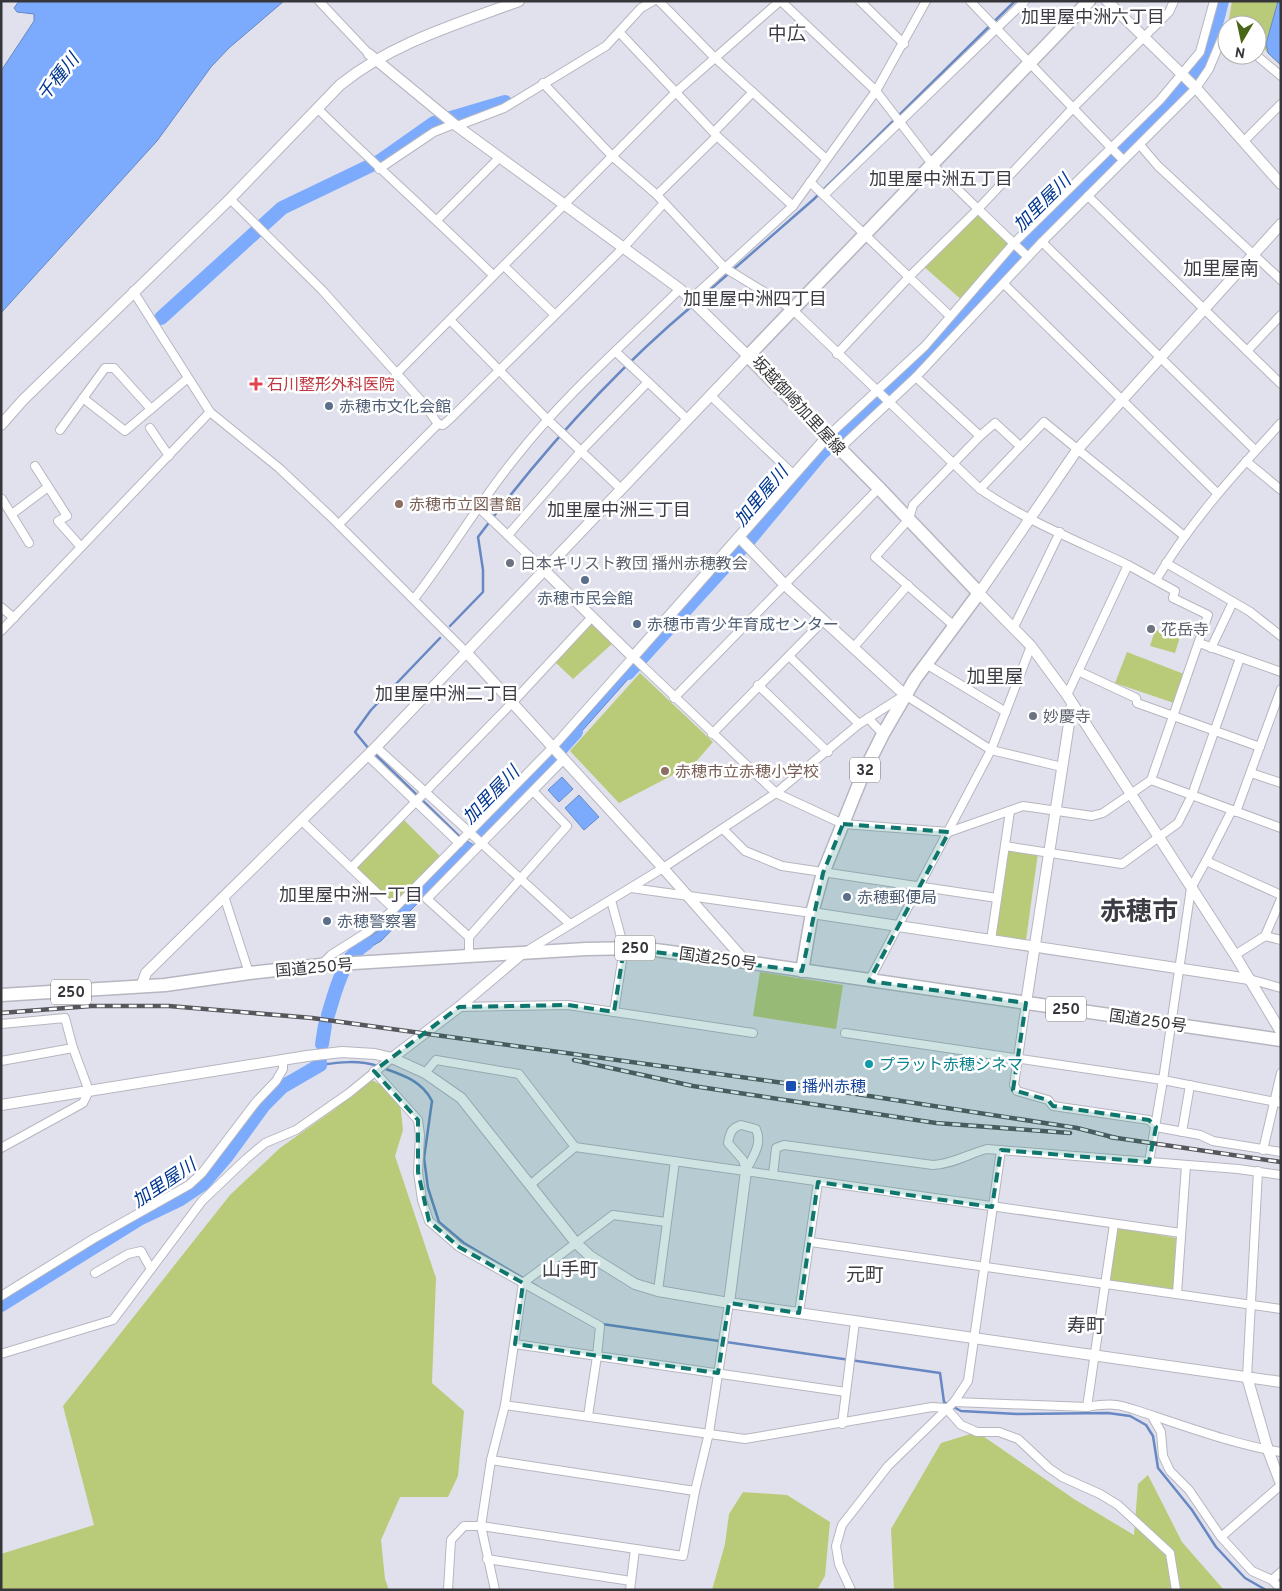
<svg xmlns="http://www.w3.org/2000/svg" width="1282" height="1591" viewBox="0 0 1282 1591" font-family="Overpass,'Noto Sans JP',sans-serif">
<style>
.green{fill:#b9cb79}
.water{fill:#7cabfd;stroke:#6788c2}
.lines{fill:none;stroke-linecap:round;stroke-linejoin:round}
.stream{stroke:#6788c2;stroke-width:2.5}
.river{stroke:#7cabfd;stroke-width:14}
.minor-casing{stroke:#b6b6c1;stroke-width:10}
.tertiary-casing{stroke:#b6b6c1;stroke-width:12}
.primary-casing{stroke:#b6b6c1;stroke-width:15}
.trunk-casing{stroke:#b6b6c1;stroke-width:15}
.minor{stroke:#fff;stroke-width:8}
.tertiary{stroke:#fff;stroke-width:10}
.primary{stroke:#fff;stroke-width:12}
.trunk{stroke:#fff;stroke-width:12}
.rail-casing{stroke:#56565c;stroke-width:4.5}
.rail{stroke:#fff;stroke-width:2.5;stroke-dasharray:8;stroke-linecap:butt}
.marked{fill:#0f766e;fill-opacity:0.2;stroke:#0f766e;stroke-width:4;stroke-dasharray:10 6;stroke-linejoin:round}
.health-dot{fill:#e0444e;stroke:#fff;stroke-width:2}
.service-dot{fill:#5c6f8a;stroke:#fff;stroke-width:2}
.education-dot{fill:#8d6e63;stroke:#fff;stroke-width:2}
.worship-dot{fill:#6b7280;stroke:#fff;stroke-width:2}
.culture-dot{fill:#0f9aa8;stroke:#fff;stroke-width:2}
.transit-dot{fill:#1a4fb4;stroke:#fff;stroke-width:2}
.labels{text-anchor:middle;stroke-width:5;stroke-linejoin:round;paint-order:stroke}
.shield{fill:#fff;stroke:#727275;stroke-width:1}
.shield-label{font-size:15px;font-weight:bold;fill:#36363a}
.health-label{font-size:16px;fill:#be3a42;stroke:#fff;text-anchor:start}
.street-label{font-size:16px;fill:#36363a;stroke:#fff}
.service-label{font-size:16px;fill:#4e5e75;stroke:#fff;text-anchor:start}
.education-label{font-size:16px;fill:#785e54;stroke:#fff;text-anchor:start}
.worship-label{font-size:16px;fill:#5b616d;stroke:#fff;text-anchor:start}
.culture-label{font-size:16px;fill:#0d838f;stroke:#fff;text-anchor:start}
.transit-label{font-size:16px;fill:#164399;stroke:#fff;text-anchor:start}
.neighbourhood-label{font-size:18px;fill:#3c3c45;stroke:#fff}
.water-label{font-size:18px;font-style:italic;fill:#003691;stroke:#fff}
.quarter-label{font-size:19px;fill:#3c3c45;stroke:#fff}
.town-label{font-size:26px;font-weight:bold;fill:#3c3c45;stroke:#fff}
</style>
<rect width="100%" height="100%" fill="#e0e1ec"/>
<g class="green">
<polygon points="1232,1 1281,1 1281,66 1261,46 1257,48 1257,25 1228,25"/>
<polygon points="978,209 1014,243 963,301 922,265"/>
<polygon points="591,623 613,643 573,679 555,662"/>
<polygon points="1155,630 1180,637 1175,653 1150,646"/>
<polygon points="1127,652 1184,674 1174,703 1115,683"/>
<polygon points="640,673 713,742 694,764 619,803 570,751"/>
<polygon points="403,819 441,857 395,903 392,903 357,870 357,865"/>
<polygon points="1009,849 1038,853 1026,940 996,936 995,933 1006,851"/>
<polygon points="760,972 843,985 836,1029 753,1016"/>
<polygon points="370,1079 385,1087 400,1102 403,1130 395,1156 436,1278 432,1383 464,1411 458,1476 448,1497 400,1497 381,1540 385,1579 389,1590 1,1590 1,1554 94,1525 63,1406 230,1195 280,1148 335,1109"/>
<polygon points="1120,1228 1176,1238 1174,1287 1171,1290 1113,1282 1110,1278 1116,1231"/>
<polygon points="977,1432 1074,1499 1134,1535 1138,1484 1148,1475 1182,1542 1224,1590 894,1590 891,1529 941,1443"/>
<polygon points="743,1492 787,1495 830,1522 825,1576 817,1590 712,1590 725,1544 729,1514"/>
</g>
<g class="water">
<polygon points="19,1 284,1 229,48 211,67 157,141 1,313 1,71 34,21 34,14 17,12 14,8"/>
<polygon points="1278,1 1281,1 1281,65 1268,53 1266,44"/>
<polygon points="631,665 637,669 566,749 562,745"/>
<polygon points="549,756 551,756 557,763 481,840 474,834"/>
<polygon points="562,777 573,789 559,802 548,790"/>
<polygon points="579,795 599,817 584,830 565,808"/>
<polygon points="467,841 474,845 381,941 360,953 345,954 378,931"/>
</g>
<g class="lines">
<g class="stream">
<polyline points="696,302 814,199 1015,1"/>
<path d="M450,626l33,-34v-22l-5,-33c63,-84 133,-163 214,-231"/>
<polyline points="369,749 355,732 371,710 440,638"/>
<polyline points="373,752 462,839"/>
<path d="M320,1065c20,-3 39,-5 58,1"/>
<path d="M383,1068c20,7 39,13 49,33l-8,57 4,30 11,34 25,21 74,44"/>
<polyline points="602,1324 940,1373 944,1402 961,1411 1017,1414 1108,1413 1130,1416 1146,1425 1153,1436 1158,1468 1192,1510 1216,1547 1245,1578 1266,1590"/>
</g>
<g class="river">
<polyline points="161,318 282,208 380,161 434,123 505,102"/>
<path d="M628,673l122,-134 70,-84 118,-113 74,-82 170,-170c23,-31 31,-50 40,-89"/>
<polyline points="540,772 576,732"/>
<path d="M328,1015c8,-26 15,-58 39,-72"/>
<polyline points="322,1044 325,1025"/>
<polyline points="1,1305 139,1219 179,1200 203,1184 227,1156 264,1105 282,1087 320,1065 320,1062"/>
</g>
<g class="minor-casing">
<g id="minor">
<polyline points="319,1 369,54"/>
<polyline points="659,1 713,56 825,158"/>
<polyline points="781,1 876,91 932,164 978,209 909,277 950,316"/>
<polyline points="860,1 904,44"/>
<polyline points="970,1 1123,160"/>
<polyline points="620,33 717,136 793,206"/>
<polyline points="1256,55 1281,76"/>
<path d="M543,83l70,74 44,38 68,73 67,41 188,180c46,32 98,52 148,76l-61,130"/>
<path d="M317,108c58,57 118,110 176,167"/>
<polyline points="457,126 504,108 606,46 641,8 653,1"/>
<polyline points="714,132 753,92"/>
<polyline points="1243,142 1281,104"/>
<polyline points="1140,145 1158,166 1281,280"/>
<polyline points="379,169 434,132 454,124"/>
<polyline points="810,182 909,277 837,354"/>
<polyline points="657,195 717,136"/>
<polyline points="824,195 1025,1"/>
<polyline points="1088,196 1281,384"/>
<polyline points="230,199 322,290 424,404 438,424"/>
<polyline points="437,220 500,157"/>
<polyline points="1042,242 1255,450"/>
<polyline points="1028,257 978,209 1073,108 1169,12 1174,1"/>
<polyline points="504,266 554,314"/>
<polyline points="1004,284 1216,492"/>
<polyline points="133,291 210,412 279,468 330,516 466,652"/>
<polyline points="691,299 793,206 876,91 926,1"/>
<polyline points="450,320 548,420 621,489"/>
<polyline points="1247,351 1281,315"/>
<polyline points="616,352 648,382"/>
<polyline points="396,374 675,93 780,1"/>
<polyline points="916,377 1042,242 1196,88 1209,69 1224,33 1227,35"/>
<polyline points="710,395 793,474"/>
<polyline points="83,398 125,431 188,378"/>
<polyline points="150,428 169,456"/>
<polyline points="60,430 105,368 114,368 151,409"/>
<polyline points="980,436 995,423 1020,446"/>
<polyline points="827,437 925,346 1014,243 1160,100 1200,52 1214,1"/>
<polyline points="839,449 916,377 980,436 913,505 909,519 875,557 953,625"/>
<polyline points="1246,461 1281,490"/>
<polyline points="35,466 67,516 58,521 81,547"/>
<polyline points="980,489 1044,422 1183,535"/>
<polyline points="2,499 29,543"/>
<polyline points="477,506 544,570"/>
<polyline points="12,514 48,487"/>
<polyline points="339,524 438,424 443,425 450,419 624,247 664,203"/>
<polyline points="508,535 582,450 648,382 687,419"/>
<polyline points="1166,563 1249,611 1281,636"/>
<path d="M1156,580c35,-59 79,-107 125,-157"/>
<path d="M414,599c36,-46 65,-97 102,-142 48,-61 108,-113 164,-168"/>
<polyline points="1,607 14,618"/>
<polyline points="1014,627 1060,532"/>
<polyline points="1,631 210,412"/>
<polyline points="1199,643 1281,672"/>
<polyline points="853,648 908,585"/>
<polyline points="1211,648 1233,602"/>
<polyline points="789,656 859,724"/>
<polyline points="926,664 1006,712"/>
<polyline points="1078,671 1136,698 1137,703 1260,747"/>
<polyline points="758,685 828,752"/>
<polyline points="674,698 879,488"/>
<polyline points="868,718 883,734"/>
<polyline points="712,734 823,621"/>
<polyline points="376,747 570,924"/>
<polyline points="368,756 459,843"/>
<polyline points="1251,773 1281,783"/>
<polyline points="1151,780 1281,828"/>
<polyline points="1236,812 1281,689"/>
<polyline points="302,821 394,909"/>
<polyline points="723,829 745,851 782,866 997,898"/>
<polyline points="1005,846 1122,864 1178,823 1192,795 1240,658"/>
<polyline points="1206,861 1232,810"/>
<polyline points="351,868 513,702 592,617"/>
<polyline points="631,888 812,913"/>
<polyline points="224,896 249,973"/>
<polyline points="611,900 624,948 614,1012"/>
<polyline points="1265,936 1281,899"/>
<polyline points="469,937 427,899 564,759"/>
<polyline points="991,940 1010,811"/>
<polyline points="530,949 663,868 776,793 859,724 905,695 991,750 1062,767"/>
<polyline points="1235,955 1265,936 1281,940"/>
<polyline points="469,956 469,937 567,826 533,791"/>
<polyline points="321,965 331,955 369,931 394,909 553,747 633,657 776,793 843,824 949,832 1023,806 1092,816 1103,813 1151,780 1208,615 1173,598 1175,591 1128,565"/>
<polyline points="1249,979 1281,988"/>
<polyline points="869,981 991,750 1031,646"/>
<polyline points="1026,1003 1014,1085 1017,1091 1048,1100 1053,1106 1149,1120 1156,1127 1200,1135 1213,1141 1281,1152"/>
<polyline points="459,1007 568,1005 753,1033"/>
<polyline points="1,1024 65,1018 73,1048 89,1091 83,1103 1,1148"/>
<polyline points="845,1033 1163,1080 1281,1103"/>
<polyline points="1,1061 73,1048"/>
<polyline points="374,1071 418,1120 420,1135 418,1172 422,1200 429,1221 459,1247 600,1326 597,1356 846,1392"/>
<polyline points="425,1073 436,1060 519,1074 575,1147 1181,1233"/>
<path d="M741,1125l15,4c7,16 -4,28 -10,42l-3,-11 -15,-17c2,-10 3,-15 13,-18z"/>
<polyline points="1182,1132 1190,1085"/>
<polyline points="1263,1150 1281,1073"/>
<polyline points="1149,1162 1163,1080 1191,888 1206,861 1281,895"/>
<path d="M773,1175l3,-27 8,-3 149,20c20,-1 35,-11 54,-16l251,20 43,6"/>
<polyline points="530,1185 575,1147"/>
<polyline points="811,1242 1281,1309"/>
<polyline points="95,1273 128,1254 141,1251 151,1269"/>
<polyline points="658,1291 675,1161"/>
<polyline points="1177,1294 1186,1165"/>
<polyline points="1,1296 93,1239 189,1185 202,1173 256,1102 276,1081 283,1069 283,1061"/>
<polyline points="799,1313 818,1182"/>
<polyline points="515,1344 597,1356 588,1416"/>
<polyline points="1,1354 113,1320 202,1201 246,1159 265,1143 296,1130 349,1093 392,1058"/>
<polyline points="1247,1377 1258,1171"/>
<path d="M954,1402l133,5c34,-6 37,0 67,9 39,13 87,30 127,36"/>
<polyline points="505,1405 745,1439 932,1407 946,1408 961,1425 977,1432 999,1432 1018,1439 1049,1468 1062,1477 1100,1494 1118,1505 1170,1553 1176,1590"/>
<polyline points="1087,1407 1114,1224"/>
<polyline points="1152,1416 1161,1432 1163,1456 1170,1471 1189,1490 1221,1537 1252,1571 1272,1580 1281,1589"/>
<polyline points="842,1424 855,1322"/>
<polyline points="491,1460 695,1491"/>
<polyline points="1221,1537 1281,1485"/>
<polyline points="487,1559 631,1581"/>
<polyline points="1272,1580 1281,1572"/>
<polyline points="448,1590 451,1540 464,1526 481,1526 683,1556 695,1491 709,1433 729,1303"/>
<polyline points="495,1590 481,1526 491,1460 505,1405 523,1283 613,1215 666,1222"/>
<polyline points="630,1590 635,1549"/>
<polyline points="851,1590 839,1564 836,1546 842,1525 888,1466 954,1402 968,1381 1001,1150"/>
</g>
</g>
<g class="tertiary-casing">
<g id="tertiary">
<polyline points="1107,1 1196,88 1281,184"/>
<polyline points="1281,224 1077,450 979,593 1031,646 1067,695 1235,955 1281,1032"/>
<path d="M1,425l22,-25 207,-201 110,-114c52,-42 117,-61 179,-84"/>
<polyline points="740,538 784,584 905,695"/>
<polyline points="544,570 633,657 827,437"/>
<polyline points="466,652 663,868 746,962"/>
<polyline points="812,913 1249,979"/>
<polyline points="141,987 146,973 376,747 748,356 680,289 454,124 369,54"/>
<polyline points="1026,1003 1072,704"/>
<polyline points="392,1058 459,1007 524,952"/>
<polyline points="1,1105 307,1056 342,1052 375,1054 392,1058 425,1073 461,1098 576,1243 590,1256 635,1284 658,1291 729,1303 1281,1382"/>
<polyline points="729,1303 746,1171"/>
<polyline points="1247,1377 1268,1450 1281,1484"/>
</g>
</g>
<g class="primary-casing">
<polyline id="primary" points="802,971 812,913 823,873 863,774 883,734 915,679 979,593 879,488 748,356 1089,1"/>
</g>
<g class="trunk-casing">
<polyline id="trunk" points="1,995 165,985 249,973 321,965 586,949 640,948 746,962 1281,1040"/>
</g>
<use href="#minor" class="minor"/>
<use href="#tertiary" class="tertiary"/>
<use href="#primary" class="primary"/>
<use href="#trunk" class="trunk"/>
<g class="rail-casing">
<g id="rail">
<polyline points="1,1013 91,1006 169,1006 312,1018 798,1085 1077,1128 1116,1138"/>
<polyline points="574,1060 693,1086 936,1123 1070,1133"/>
<polyline points="1110,1137 1281,1162"/>
</g>
</g>
<use href="#rail" class="rail"/>
</g>
<path class="marked" d="M843,824l106,8 -80,149 157,22 -13,87 35,10 5,6 96,14 7,7 -7,35 -148,-12 -9,57 -174,-25 -19,131 -70,-10 -11,70 -203,-29 8,-61 -64,-36 -30,-26 -11,-49v-52l-44,-49 85,-64 109,-2 46,7 10,-64 178,23 21,-98z"/>
<path class="health-dot" d="M253.5 376.5h5v5h5v5h-5v5h-5v-5h-5v-5h5z"/>
<g class="service-dot">
<circle cx="329" cy="406" r="5"/>
<circle cx="585" cy="580" r="5"/>
<circle cx="637" cy="624" r="5"/>
<circle cx="847" cy="897" r="5"/>
<circle cx="327" cy="921" r="5"/>
</g>
<g class="education-dot">
<circle cx="399" cy="504" r="5"/>
<circle cx="665" cy="771" r="5"/>
</g>
<g class="worship-dot">
<circle cx="510" cy="563" r="5"/>
<circle cx="1151" cy="629" r="5"/>
<circle cx="1033" cy="716" r="5"/>
</g>
<circle class="culture-dot" cx="869" cy="1064" r="5"/>
<rect class="transit-dot" x="785" y="1080" width="12" height="12" rx="2.5"/>
<g class="labels">
<g class="shield">
<rect x="850" y="757.5" width="30" height="25" rx="4"/>
<rect x="615" y="935.5" width="40" height="25" rx="4"/>
<rect x="51" y="979.5" width="40" height="25" rx="4"/>
<rect x="1046" y="996.5" width="40" height="25" rx="4"/>
</g>
<g class="shield-label">
<text x="865" y="775">32</text>
<text x="635" y="953">250</text>
<text x="71" y="997">250</text>
<text x="1066" y="1014">250</text>
</g>
<g class="health-label">
<text x="267" y="390">石川整形外科医院</text>
</g>
<g class="street-label">
<text transform="translate(799 405) rotate(47)" y="6">坂越御崎加里屋線</text>
<text transform="translate(718 958) rotate(8)" y="6">国道250号</text>
<text transform="translate(314 967) rotate(-5)" y="6">国道250号</text>
<text transform="translate(1148 1020) rotate(8)" y="6">国道250号</text>
</g>
<g class="service-label">
<text x="339" y="412">赤穂市文化会館</text>
<text x="585" y="604" text-anchor="middle">赤穂市民会館</text>
<text x="647" y="630">赤穂市青少年育成センター</text>
<text x="857" y="903">赤穂郵便局</text>
<text x="337" y="927">赤穂警察署</text>
</g>
<g class="education-label">
<text x="409" y="510">赤穂市立図書館</text>
<text x="675" y="777">赤穂市立赤穂小学校</text>
</g>
<g class="worship-label">
<text x="520" y="569">日本キリスト教団 播州赤穂教会</text>
<text x="1161" y="635">花岳寺</text>
<text x="1043" y="722">妙慶寺</text>
</g>
<g class="culture-label">
<text x="879" y="1070">プラット赤穂シネマ</text>
</g>
<g class="transit-label">
<text x="802" y="1092">播州赤穂</text>
</g>
<g class="neighbourhood-label">
<text x="1093" y="23">加里屋中洲六丁目</text>
<text x="941" y="185">加里屋中洲五丁目</text>
<text x="755" y="305">加里屋中洲四丁目</text>
<text x="619" y="516">加里屋中洲三丁目</text>
<text x="447" y="700">加里屋中洲二丁目</text>
<text x="351" y="901">加里屋中洲一丁目</text>
</g>
<g class="water-label">
<text transform="translate(58 77) rotate(-51)" y="6">千種川</text>
<text transform="translate(1042 203) rotate(-45)" y="6">加里屋川</text>
<text transform="translate(761 496) rotate(-50)" y="6">加里屋川</text>
<text transform="translate(491 795) rotate(-46)" y="6">加里屋川</text>
<text transform="translate(164 1183) rotate(-34)" y="6">加里屋川</text>
</g>
<g class="quarter-label">
<text x="787" y="40">中広</text>
<text x="1221" y="275">加里屋南</text>
<text x="995" y="683">加里屋</text>
<text x="570" y="1276">山手町</text>
<text x="865" y="1281">元町</text>
<text x="1086" y="1332">寿町</text>
</g>
<g class="town-label">
<text x="1139" y="920">赤穂市</text>
</g>
</g>
<rect width="1282" height="1591" fill="none" stroke="#36363a" stroke-width="5"/>
<g transform="translate(1242 40) rotate(189)"><circle r="24" fill="#ffffff" stroke="#afafb0"/>
<path d="M0-4L9 19L0 12L-9 19Z" fill="#496517"/>
<text y="-8" font-size="14" font-weight="bold" text-anchor="middle" fill="#36363a">N</text>
</g>
</svg>
